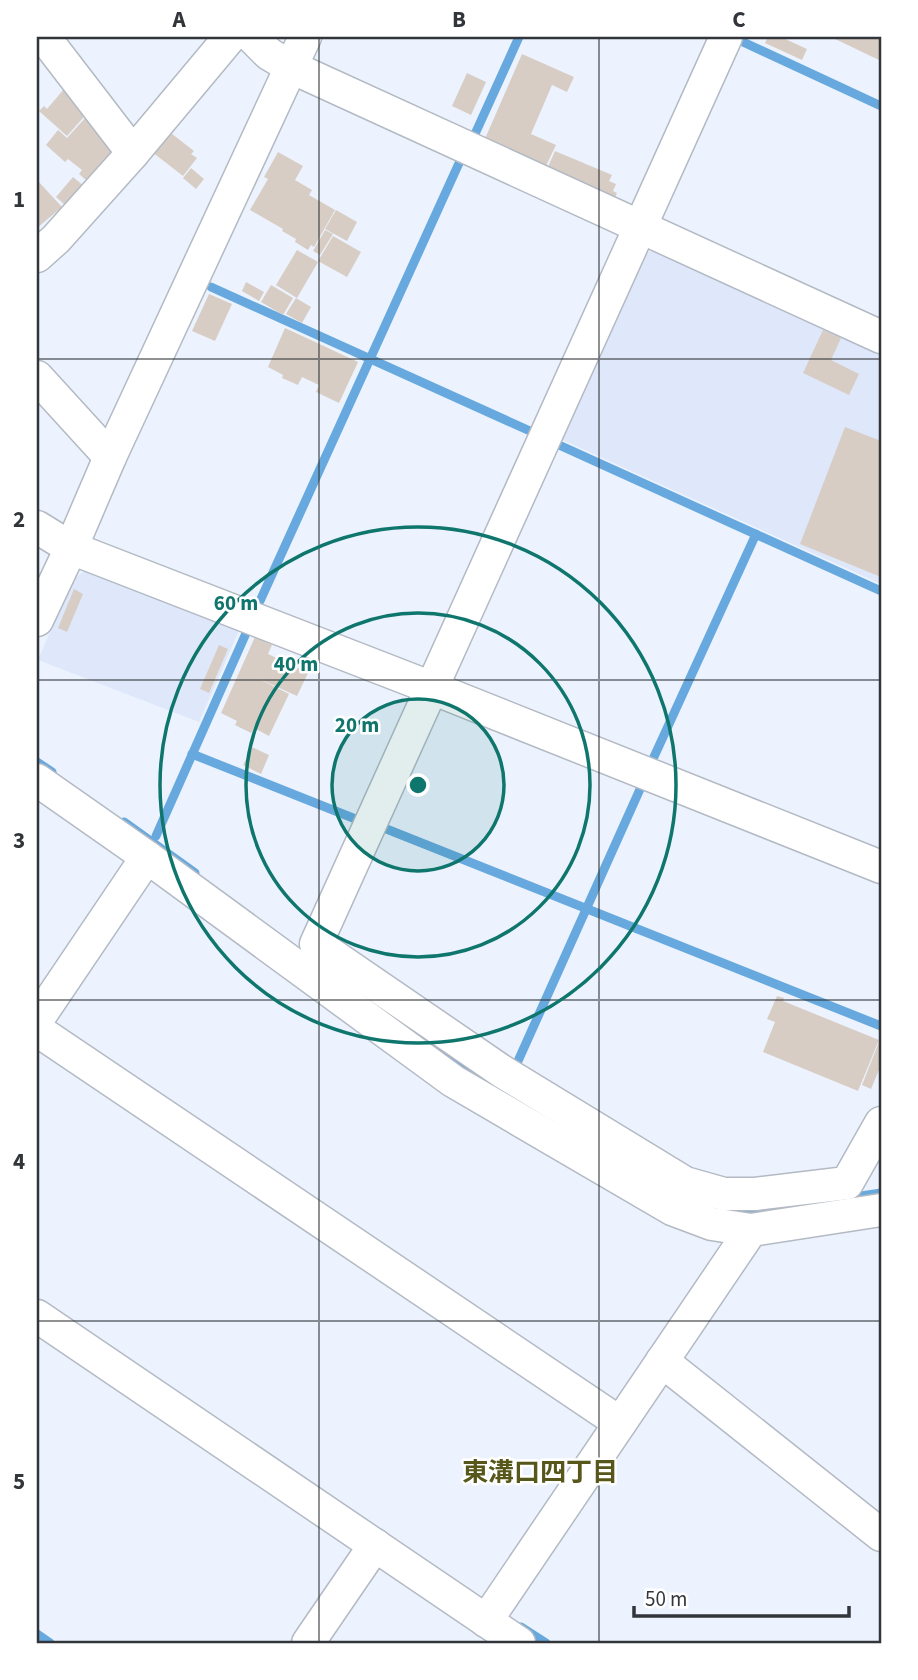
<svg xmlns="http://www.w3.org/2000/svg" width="918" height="1680" viewBox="0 0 918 1680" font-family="'Source Sans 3','Noto Sans JP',sans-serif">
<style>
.built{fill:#dee8fa}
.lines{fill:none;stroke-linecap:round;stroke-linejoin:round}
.stream{stroke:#67a9de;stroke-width:9}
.building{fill:#d7cdc4}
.minor-casing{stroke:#b3bac4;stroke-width:35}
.minor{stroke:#fff;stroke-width:32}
.grid{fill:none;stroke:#323539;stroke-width:2;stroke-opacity:0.55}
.ring{fill:none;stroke:#0f766e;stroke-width:3.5}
.labels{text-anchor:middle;stroke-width:5;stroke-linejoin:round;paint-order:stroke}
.neighbourhood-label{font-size:26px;font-weight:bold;fill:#57571b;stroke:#fff}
.centre{fill:#0f766e;stroke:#fff;stroke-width:3.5}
.ring-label{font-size:21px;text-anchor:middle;font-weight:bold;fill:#0f766e;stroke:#fff;stroke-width:5;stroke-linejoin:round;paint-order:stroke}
.neatline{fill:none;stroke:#323539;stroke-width:2.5}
.grid-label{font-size:23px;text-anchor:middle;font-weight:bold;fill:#323539}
</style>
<rect width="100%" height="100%" fill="#ecf3fe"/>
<g class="built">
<polygon points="657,249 881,350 881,584 556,437 636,257"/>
<polygon points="97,569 241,626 199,722 38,660 71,582 84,571"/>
</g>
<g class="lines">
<g class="stream">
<polyline points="743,42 881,106"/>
<polyline points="475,134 519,37"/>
<polyline points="211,287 530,431"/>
<polyline points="559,445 881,591"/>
<polyline points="260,601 460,161"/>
<polyline points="192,754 353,818"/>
<polyline points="653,759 756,534"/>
<polyline points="37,762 52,772"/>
<polyline points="124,822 195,873"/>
<polyline points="384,828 881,1026"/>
<polyline points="156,836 247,631"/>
<polyline points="415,1034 527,1106"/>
<polyline points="518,1061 641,787"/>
<polyline points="861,1196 881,1193"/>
<polyline points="727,1211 734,1213 814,1202"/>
<polyline points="521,1627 546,1643"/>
<polyline points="37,1634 50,1643"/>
</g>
</g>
<g class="building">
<polygon points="768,37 781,37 807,49 802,60 765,43"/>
<polygon points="831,37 881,37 881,61"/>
<polygon points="522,54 574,77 567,92 552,85 531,134 556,145 545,168 484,141"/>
<polygon points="467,73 486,82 471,115 452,106"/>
<polygon points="64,89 89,111 67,136 39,111 44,106 47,109"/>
<polygon points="86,117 120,155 93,186 79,174 82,170 68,159 65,162 46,145 58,130 67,138"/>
<polygon points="167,130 194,151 191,154 197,158 183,176 147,148"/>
<polygon points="555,151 612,175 609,181 616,184 613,191 617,193 614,199 547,169"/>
<polygon points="278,152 303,166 295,180 312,190 309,195 335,210 314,247 311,245 308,250 295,242 296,239 282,231 283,229 250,210 268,179 264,177"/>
<polygon points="191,168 204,179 196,189 183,178"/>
<polygon points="73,177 91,192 73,212 56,197"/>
<polygon points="37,180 62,207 37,228"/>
<polygon points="336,210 357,222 347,241 325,229"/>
<polygon points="325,230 333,234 320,255 313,251"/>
<polygon points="333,236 361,252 347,277 318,261"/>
<polygon points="297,250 318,262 297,298 276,285"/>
<polygon points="246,282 264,292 259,301 242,291"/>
<polygon points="271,285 293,298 283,315 261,302"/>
<polygon points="209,294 232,304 215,341 192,331"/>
<polygon points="296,298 311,307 302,323 286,314"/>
<polygon points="285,328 358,362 339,403 316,392 319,385 302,377 298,385 282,378 283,375 268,367"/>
<polygon points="823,330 841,338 831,360 859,374 849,395 803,373"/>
<polygon points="845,427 881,441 881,577 800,544"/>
<polygon points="74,589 83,594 67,632 58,628"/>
<polygon points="255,637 272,645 268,654 308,673 297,696 257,678 289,694 269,736 254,728 251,733 235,725 237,721 221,713"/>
<polygon points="219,645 228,649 209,693 200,689"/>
<polygon points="252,747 269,755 261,774 243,765"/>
<polygon points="777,996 784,998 783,1001 879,1040 858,1091 763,1052 775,1022 767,1019"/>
<polygon points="881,1037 881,1065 871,1089 862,1085"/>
</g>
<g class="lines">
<g class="minor-casing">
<g id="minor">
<polyline points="44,37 133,153"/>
<polyline points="252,37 269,54 291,67 881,337"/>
<polyline points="726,37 316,944 503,1072 685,1183 724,1194 755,1194 847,1183 881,1123"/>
<polyline points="37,256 56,239 133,153 230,37"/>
<polyline points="37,377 110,457"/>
<polyline points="37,527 71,548 432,688 881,867"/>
<polyline points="37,620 71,548 110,457 305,37"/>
<polyline points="37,780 147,857 453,1081 672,1209 712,1224 751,1230 881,1210"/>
<polyline points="37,1020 147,857"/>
<polyline points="37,1030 620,1423"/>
<polyline points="37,1316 519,1643"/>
<polyline points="662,1361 881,1535"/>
<polyline points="486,1621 751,1230"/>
<polyline points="308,1643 375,1545"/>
</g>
</g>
<use href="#minor" class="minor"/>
</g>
<path class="grid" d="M319,37v1606M599,37v1606M37,359h844M37,680h844M37,1000h844M37,1321h844"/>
<circle cx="418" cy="785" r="86" fill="#0f766e" fill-opacity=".12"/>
<g class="ring">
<circle cx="418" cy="785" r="86"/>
<circle cx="418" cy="785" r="172"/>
<circle cx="418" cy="785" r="258"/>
</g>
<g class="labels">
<g class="neighbourhood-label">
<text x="540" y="1481">東溝口四丁目</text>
</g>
</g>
<circle cx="418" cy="785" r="10" class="centre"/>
<g class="ring-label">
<text x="236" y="610">60 m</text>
<text x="296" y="671">40 m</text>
<text x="357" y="732">20 m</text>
</g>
<rect width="918" height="1680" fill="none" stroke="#ffffff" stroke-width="77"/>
<path d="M634 1606v10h215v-10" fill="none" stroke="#323539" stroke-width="3.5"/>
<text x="645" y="1606" font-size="21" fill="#323539" stroke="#ffffff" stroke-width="5" paint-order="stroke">50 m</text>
<rect x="38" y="38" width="842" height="1604" class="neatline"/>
<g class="grid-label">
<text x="179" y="27">A</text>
<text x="459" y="27">B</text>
<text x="739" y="27">C</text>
<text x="19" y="207">1</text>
<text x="19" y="527">2</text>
<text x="19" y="848">3</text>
<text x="19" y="1169">4</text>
<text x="19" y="1489">5</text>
</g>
</svg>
